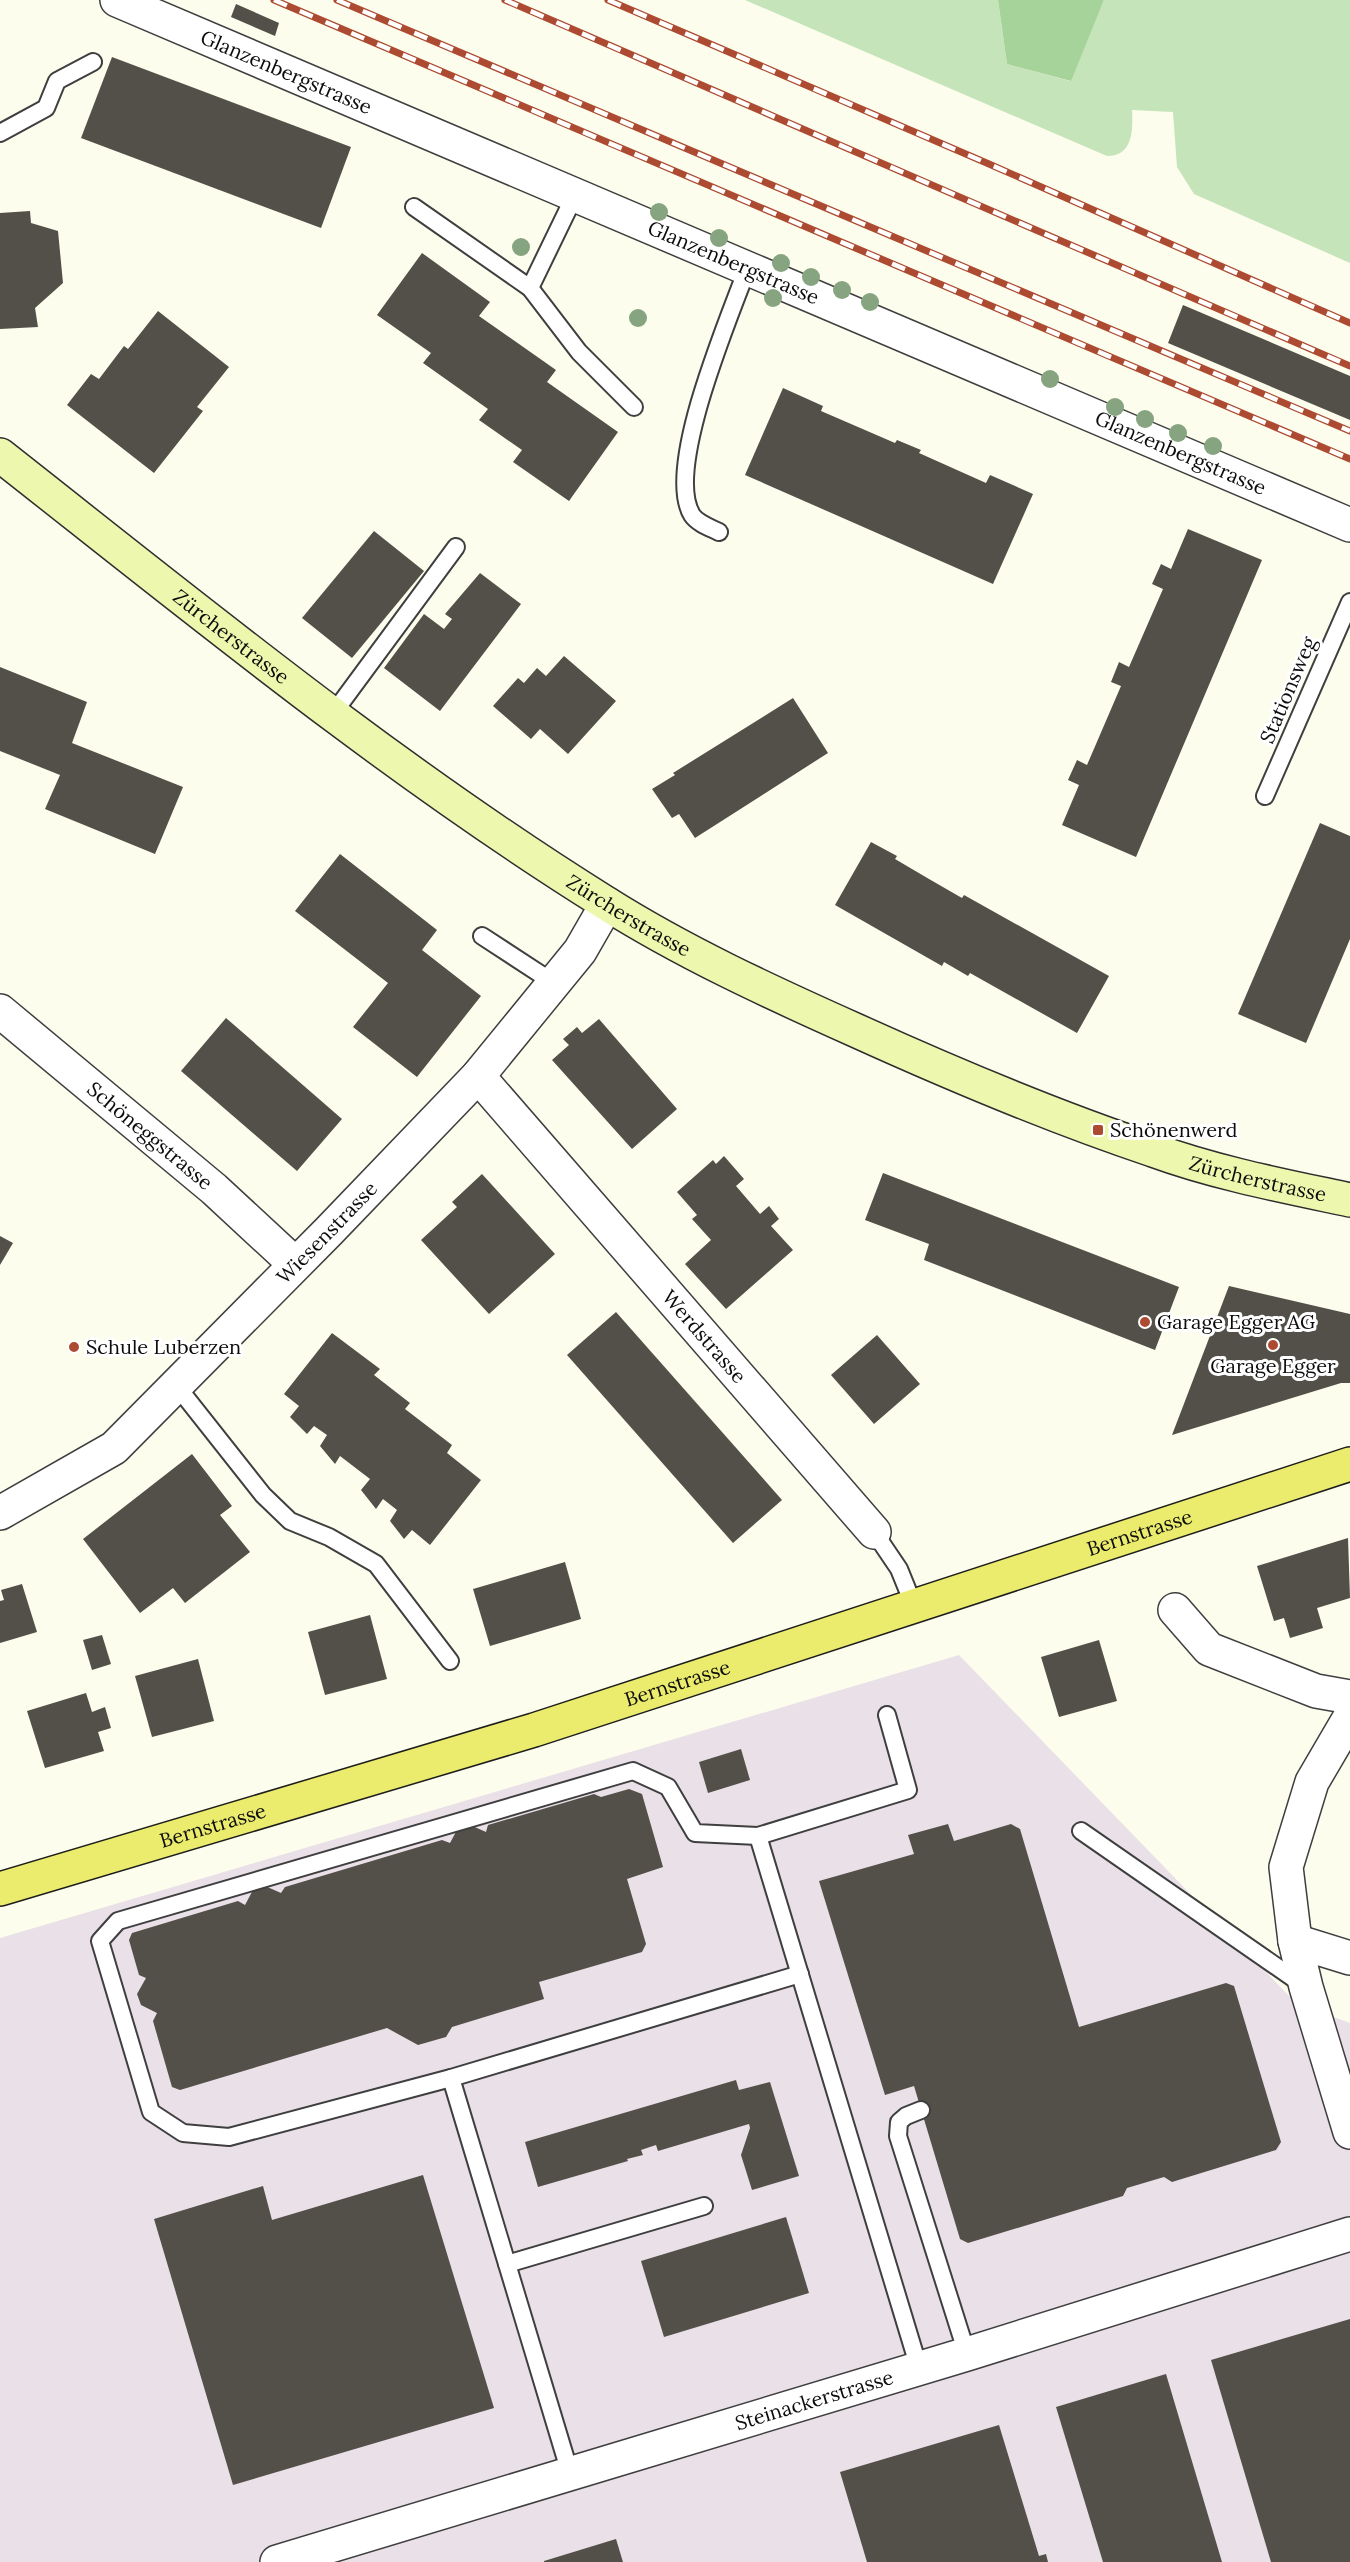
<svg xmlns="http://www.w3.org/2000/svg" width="1350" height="2562" viewBox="0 0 1350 2562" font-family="Lora,serif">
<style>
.industrial{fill:#eae0e8}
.green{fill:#c5e4b9}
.forest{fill:#a6d39a}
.building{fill:#534f49}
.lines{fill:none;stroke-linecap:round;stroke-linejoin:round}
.service-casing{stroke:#3f3f3f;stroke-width:20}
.minor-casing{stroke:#3f3f3f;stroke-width:36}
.secondary-casing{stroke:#2e2e2e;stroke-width:36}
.primary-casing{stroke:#1d1d1d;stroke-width:36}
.service{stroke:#fff;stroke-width:16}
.minor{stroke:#fff;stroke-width:33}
.secondary{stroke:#edf7ad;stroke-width:33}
.primary{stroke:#ebeb6e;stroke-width:33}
.rail-casing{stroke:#ad4a32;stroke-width:7}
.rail{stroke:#fff;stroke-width:4.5;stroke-dasharray:14;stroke-linecap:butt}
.tree{fill:#85a47f}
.poi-dot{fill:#ad4a32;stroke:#fff;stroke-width:2}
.labels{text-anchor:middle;stroke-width:6;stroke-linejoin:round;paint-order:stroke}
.street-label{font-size:20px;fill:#0c0c0c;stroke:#fff}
.poi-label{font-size:20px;fill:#0c0c0c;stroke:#fff;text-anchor:start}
</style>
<rect width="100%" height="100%" fill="#fcfdec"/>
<polygon class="industrial" points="959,1655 1296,2003 1350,2023 1350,2562 0,2562 0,1938"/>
<path class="green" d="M745,0h253l9,64 63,17 34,-81h246v263l-156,-69 -17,-27 -4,-55 -41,-2c1,20 1,46 -25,46z"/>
<polygon class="forest" points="998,0 1104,0 1071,81 1007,64"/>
<g class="building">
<polygon points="236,4 279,23 275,36 231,17"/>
<polygon points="112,57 351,147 321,228 81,138"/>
<polygon points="30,211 31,223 58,231 63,283 35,308 38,327 0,329 0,213"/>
<polygon points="422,253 490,302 479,316 556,370 547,382 618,432 569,501 513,462 522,450 479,420 488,409 423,363 431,353 377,315"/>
<polygon points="1183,305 1350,376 1350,420 1168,343"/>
<polygon points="158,311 229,367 197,407 203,411 154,473 67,405 91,374 99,379 124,346 128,349"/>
<polygon points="783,388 823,406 821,411 895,443 897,440 921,450 919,453 986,483 990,475 1033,494 993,584 745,475"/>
<polygon points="1188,529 1262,560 1136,857 1062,825 1079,785 1068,780 1077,760 1087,765 1121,686 1111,682 1119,662 1129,667 1163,589 1152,584 1161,564 1171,569"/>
<polygon points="374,531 424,571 352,658 302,618"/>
<polygon points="480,573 521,604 440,711 384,668 424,614 444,629 452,619 445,614"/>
<polygon points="564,656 616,701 568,754 540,729 531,739 493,706 518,678 524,683 537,668 546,676"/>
<polygon points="0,667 87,702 72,743 183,787 155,854 45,809 60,775 0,751"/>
<polygon points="793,698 828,753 695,838 679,814 672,818 652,789 675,775 673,773"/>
<polygon points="1320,823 1350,836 1350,939 1306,1043 1238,1014"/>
<polygon points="871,842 897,856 895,859 929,879 962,898 964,895 1109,976 1077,1033 970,973 968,976 944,962 942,966 835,905"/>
<polygon points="340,854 437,930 422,950 481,996 417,1077 353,1027 388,983 295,911"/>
<polygon points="226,1018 342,1119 297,1171 181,1071"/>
<polygon points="599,1019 677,1109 632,1149 552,1060 569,1045 563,1039 577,1027 582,1033"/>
<polygon points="724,1156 744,1179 736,1186 760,1214 769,1206 779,1219 771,1226 793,1250 726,1309 685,1264 711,1240 692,1219 697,1215 677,1192 713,1160 716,1164"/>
<polygon points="883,1173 1179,1287 1155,1350 924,1260 929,1244 865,1220"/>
<polygon points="482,1174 555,1254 489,1314 421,1240 457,1207 452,1202"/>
<polygon points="0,1236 13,1243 0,1265"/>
<polygon points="1229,1286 1350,1314 1350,1383 1341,1383 1172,1435"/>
<polygon points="616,1312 782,1500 733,1543 567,1355"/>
<polygon points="332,1333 380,1369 374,1375 410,1403 405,1409 452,1445 447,1453 481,1480 430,1545 412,1530 404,1539 390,1521 397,1510 383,1499 376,1509 361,1490 370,1479 340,1456 335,1464 320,1446 327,1435 314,1426 307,1434 290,1417 299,1406 284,1394"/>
<polygon points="877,1335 920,1384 874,1424 831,1375"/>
<polygon points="192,1454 232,1506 220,1515 250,1552 185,1603 173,1588 140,1613 83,1539"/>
<polygon points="1348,1538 1350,1598 1317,1608 1323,1628 1290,1638 1284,1618 1274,1621 1257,1566"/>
<polygon points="565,1562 581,1619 490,1646 473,1589"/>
<polygon points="22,1584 37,1632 0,1643 0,1601 4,1600 1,1590"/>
<polygon points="370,1615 387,1679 325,1695 308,1632"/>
<polygon points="102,1635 111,1664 92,1670 83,1640"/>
<polygon points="1099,1640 1117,1701 1059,1717 1041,1657"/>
<polygon points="198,1659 214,1721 152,1737 135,1676"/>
<polygon points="86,1693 92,1712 105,1707 111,1728 98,1732 104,1751 45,1768 27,1711"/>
<polygon points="741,1749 750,1780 708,1793 699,1762"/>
<polygon points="629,1789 642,1794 663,1867 627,1879 646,1944 642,1952 539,1982 544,1999 452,2027 446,2037 418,2045 387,2028 180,2090 172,2087 153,2021 157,2013 141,2005 137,1994 146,1978 139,1975 129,1940 132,1933 238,1901 245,1905 253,1890 265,1886 281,1893 285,1887 442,1840 450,1843 458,1828 470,1825 486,1832 488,1825 594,1794 601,1797"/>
<polygon points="948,1824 954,1841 1011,1824 1020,1829 1079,2027 1226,1983 1234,1986 1281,2142 1276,2150 1172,2182 1164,2177 1127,2188 1123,2196 968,2243 960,2239 914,2086 885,2095 819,1881 914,1854 908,1835"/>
<polygon points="736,2080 739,2090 770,2082 799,2176 752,2190 741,2155 750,2128 749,2124 658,2151 656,2145 641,2150 643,2155 627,2159 628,2161 538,2187 525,2142"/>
<polygon points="423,2175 494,2408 233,2485 154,2219 263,2186 272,2220"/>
<polygon points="786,2217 809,2293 664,2337 641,2261"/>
<polygon points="1350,2319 1350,2562 1271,2562 1211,2360"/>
<polygon points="1166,2374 1222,2562 1103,2562 1056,2407"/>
<polygon points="999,2425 1039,2556 1046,2554 1048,2562 867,2562 840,2472"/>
<polygon points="616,2539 623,2562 544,2562 544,2561"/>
</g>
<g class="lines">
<g class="service-casing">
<g id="service">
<polyline points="0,133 46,108 57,81 93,62"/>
<polyline points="414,207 530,288 579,352 634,407"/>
<polyline points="530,288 575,195"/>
<path d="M719,532c-8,-4 -22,-9 -27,-17 -28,-46 37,-196 55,-246"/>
<polyline points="332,715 456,547"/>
<polyline points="1265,796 1350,602"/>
<polyline points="482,936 554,983"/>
<polyline points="176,1385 263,1495 290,1521 329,1537 376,1564 450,1661"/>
<polyline points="874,1532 899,1569 914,1606"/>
<polyline points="887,1715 908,1790 758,1836 919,2368"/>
<polyline points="1081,1831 1303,1985"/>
<polyline points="758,1836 695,1833 668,1787 633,1771 118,1921 100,1941 151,2112 183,2133 229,2137 451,2078 800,1974"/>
<polyline points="451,2078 570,2473"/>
<polyline points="921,2110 906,2116 899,2122 898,2136 967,2354"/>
<polyline points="507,2264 704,2206"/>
</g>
</g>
<g class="minor-casing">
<g id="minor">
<path id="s1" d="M117,0l1233,525"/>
<path id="s2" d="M0,1011l214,178 81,75"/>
<path id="s3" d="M478,1076l396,456"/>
<path id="s4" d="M0,1513l114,-65 215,-217 149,-155 102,-125 27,-47"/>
<polyline points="1175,1610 1209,1649 1316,1691 1350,1697"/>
<polyline points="1350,1717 1312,1782 1286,1867 1295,1941 1306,1987 1350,2132"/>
<polyline points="1295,1941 1350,1958"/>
<path id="s5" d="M277,2562l690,-208 383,-120"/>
</g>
</g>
<g class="secondary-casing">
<g id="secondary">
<path id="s6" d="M0,455c197,155 391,314 604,447 79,50 166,90 251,128 97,44 196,86 298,120 63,23 131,36 197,50"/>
</g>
</g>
<g class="primary-casing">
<g id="primary">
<path id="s7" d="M0,1889l534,-159 816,-266"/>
</g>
</g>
<use href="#service" class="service"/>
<use href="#minor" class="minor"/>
<use href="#secondary" class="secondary"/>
<use href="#primary" class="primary"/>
<g class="rail-casing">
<g id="rail">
<polyline points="274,0 1350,459"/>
<polyline points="337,0 1350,431"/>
<polyline points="505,0 1350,366"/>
<polyline points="608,0 989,164 1350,323"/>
</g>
</g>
<use href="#rail" class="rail"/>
</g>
<g class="tree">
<circle cx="659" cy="212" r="9"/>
<circle cx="719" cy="238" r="9"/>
<circle cx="521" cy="247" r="9"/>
<circle cx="781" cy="263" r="9"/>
<circle cx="811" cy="277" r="9"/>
<circle cx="842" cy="290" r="9"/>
<circle cx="773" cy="298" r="9"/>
<circle cx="870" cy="302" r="9"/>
<circle cx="638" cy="318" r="9"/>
<circle cx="1050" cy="379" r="9"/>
<circle cx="1115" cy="407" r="9"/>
<circle cx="1145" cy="419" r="9"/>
<circle cx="1178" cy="433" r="9"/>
<circle cx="1213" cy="446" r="9"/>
</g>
<g class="poi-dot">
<rect x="1092" y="1124" width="12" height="12" rx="3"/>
<circle cx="1145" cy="1322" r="6"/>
<circle cx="1273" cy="1345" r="6"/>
<circle cx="74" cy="1347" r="6"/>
</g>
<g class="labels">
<g class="street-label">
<text dy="7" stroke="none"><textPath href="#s1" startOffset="184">Glanzenbergstrasse</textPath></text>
<text dy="7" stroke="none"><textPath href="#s1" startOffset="670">Glanzenbergstrasse</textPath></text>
<text dy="7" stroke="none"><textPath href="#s1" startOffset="1156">Glanzenbergstrasse</textPath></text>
<text dy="7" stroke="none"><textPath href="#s6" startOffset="294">Zürcherstrasse</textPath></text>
<text transform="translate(1288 690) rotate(-67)" y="7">Stationsweg</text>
<text dy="7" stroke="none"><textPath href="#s6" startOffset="780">Zürcherstrasse</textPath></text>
<text dy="7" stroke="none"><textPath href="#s2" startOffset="195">Schöneggstrasse</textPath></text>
<text dy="7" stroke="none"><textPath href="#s6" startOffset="1464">Zürcherstrasse</textPath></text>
<text dy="7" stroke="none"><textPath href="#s4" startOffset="434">Wiesenstrasse</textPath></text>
<text dy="7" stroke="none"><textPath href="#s3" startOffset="345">Werdstrasse</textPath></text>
<text dy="7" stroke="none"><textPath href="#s7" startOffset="1194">Bernstrasse</textPath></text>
<text dy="7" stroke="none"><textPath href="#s7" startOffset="708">Bernstrasse</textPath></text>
<text dy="7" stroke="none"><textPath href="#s7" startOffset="222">Bernstrasse</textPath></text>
<text dy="7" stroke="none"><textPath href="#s5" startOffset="561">Steinackerstrasse</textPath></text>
</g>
<g class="poi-label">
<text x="1110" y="1137">Schönenwerd</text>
<text x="1157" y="1329">Garage Egger AG</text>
<text x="86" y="1354">Schule Luberzen</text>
<text x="1273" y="1373" text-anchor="middle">Garage Egger</text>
</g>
</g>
</svg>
